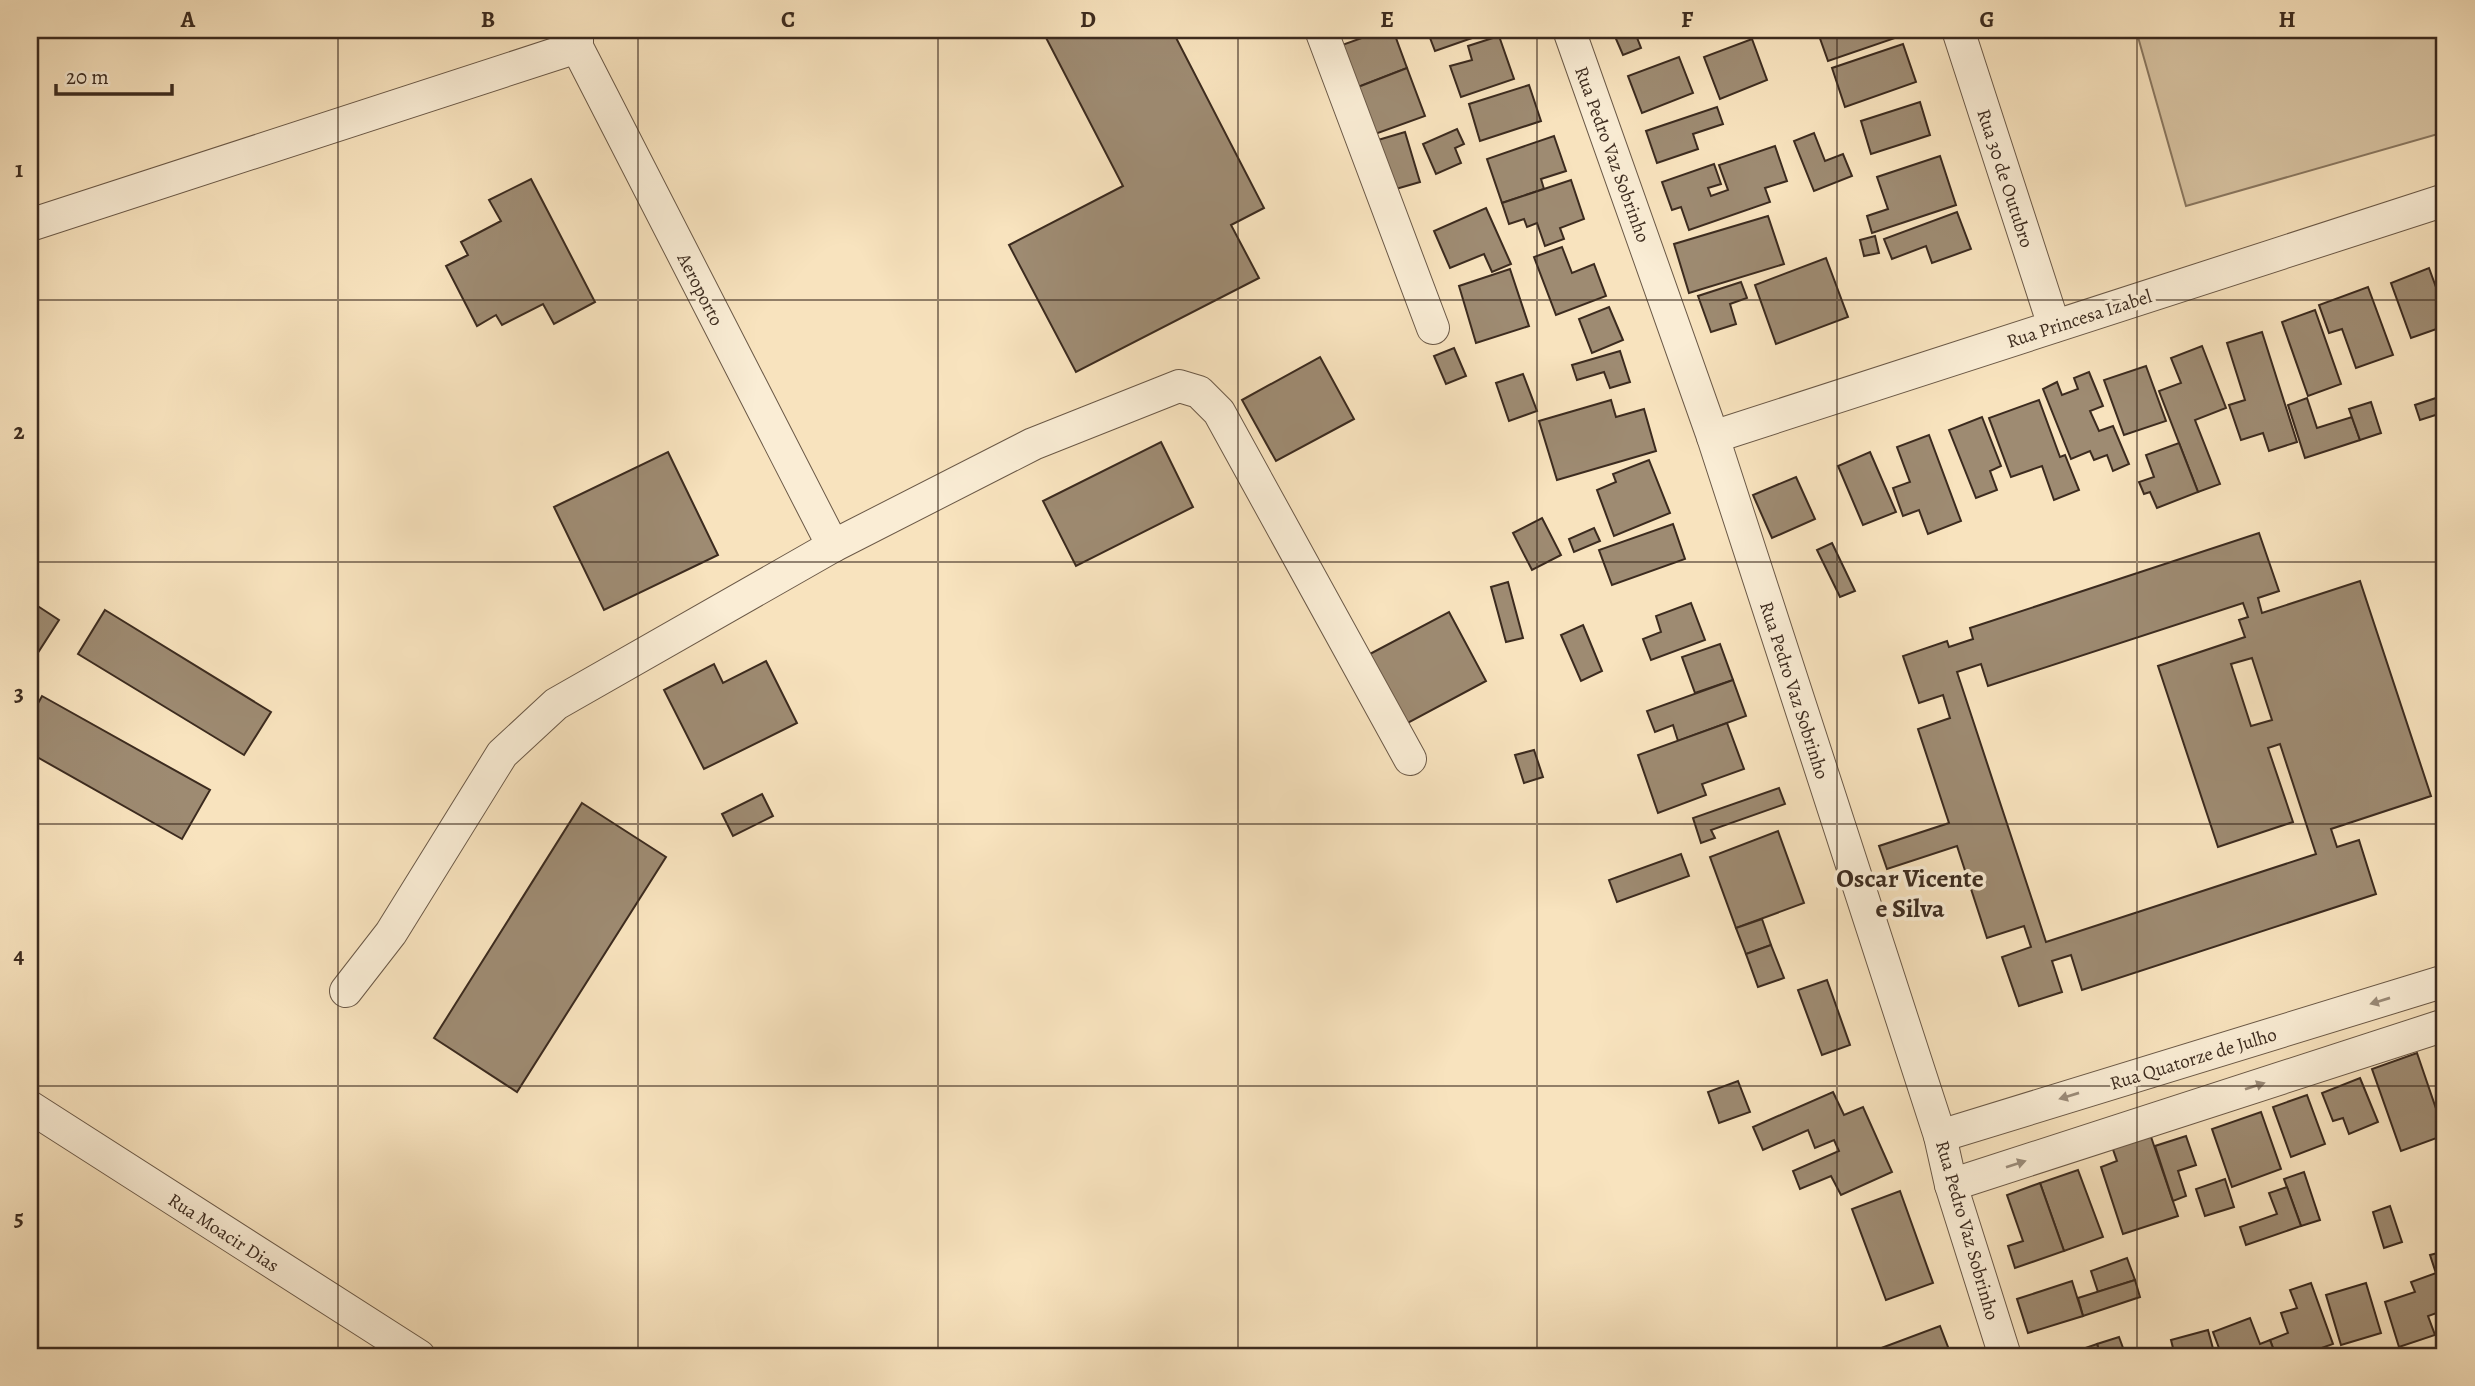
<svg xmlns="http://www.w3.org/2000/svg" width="2475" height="1386" viewBox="0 0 2475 1386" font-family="Alegreya,serif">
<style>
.green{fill:#d8c4a3;stroke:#8a7861;stroke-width:2}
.building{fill:#9e8b72;stroke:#3c2b1f;stroke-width:2;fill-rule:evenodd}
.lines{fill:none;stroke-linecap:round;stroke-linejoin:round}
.minor-casing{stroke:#6b5947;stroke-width:34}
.minor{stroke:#faedd5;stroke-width:32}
.oneway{fill:#9b8c7a}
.grid{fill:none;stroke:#3c2b1f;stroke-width:2;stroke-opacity:0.55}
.labels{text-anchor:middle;stroke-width:7;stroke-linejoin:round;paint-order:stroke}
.street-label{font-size:19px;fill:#3c2b1f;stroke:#faedd5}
.district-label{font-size:26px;font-weight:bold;fill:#3c2b1f;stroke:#faedd5}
.neatline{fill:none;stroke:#3c2b1f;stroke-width:2.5}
.grid-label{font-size:23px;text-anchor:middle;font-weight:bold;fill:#3c2b1f}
</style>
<rect width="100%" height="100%" fill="#f8e3be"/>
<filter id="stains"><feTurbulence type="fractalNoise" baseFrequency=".00286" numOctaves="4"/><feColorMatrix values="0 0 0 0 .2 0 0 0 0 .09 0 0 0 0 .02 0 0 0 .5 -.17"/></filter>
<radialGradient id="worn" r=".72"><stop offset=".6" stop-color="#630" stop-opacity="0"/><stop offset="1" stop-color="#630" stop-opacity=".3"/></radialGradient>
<polygon class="green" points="2136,30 2445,30 2445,132 2186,206"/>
<g class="building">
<polygon points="1042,30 1172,30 1264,208 1231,225 1259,278 1076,372 1009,245 1123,186"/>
<polygon points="1384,30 1393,30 1407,68 1358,87 1342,45"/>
<polygon points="1427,30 1495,30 1435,51"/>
<polygon points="1617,30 1634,30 1641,48 1623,55 1613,32"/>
<polygon points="1817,30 1899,30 1901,36 1828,61"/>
<polygon points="2043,30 2064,30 2046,37"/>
<polygon points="1499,36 1514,79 1461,97 1450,66 1472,60 1468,46"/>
<polygon points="1752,39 1767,80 1720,99 1704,57"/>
<polygon points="1903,44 1916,82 1845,107 1832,68"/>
<polygon points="1679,57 1693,93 1642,113 1628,76"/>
<polygon points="1407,68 1425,116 1375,134 1358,87"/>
<polygon points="1529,85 1541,121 1480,141 1469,104"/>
<polygon points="1920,102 1930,135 1871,154 1861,121"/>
<polygon points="1717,107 1723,124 1693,134 1698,149 1657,163 1646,131"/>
<polygon points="1457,129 1464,144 1455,148 1461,163 1436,174 1423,144"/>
<polygon points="1405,132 1420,182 1382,193 1368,143"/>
<polygon points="1814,133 1825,161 1843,154 1852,176 1814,191 1794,141"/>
<polygon points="1554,136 1566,171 1541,179 1544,189 1502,203 1487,159"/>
<polygon points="1775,146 1787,181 1765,188 1770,202 1689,230 1681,207 1672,210 1662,182 1714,164 1721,184 1708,188 1711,196 1728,190 1719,165"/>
<polygon points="1940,156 1956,205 1872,233 1867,216 1888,209 1877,177"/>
<polygon points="531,179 595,302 554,324 543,304 502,325 496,315 477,326 446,266 468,255 461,242 501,221 489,200"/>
<polygon points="1571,180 1584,219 1560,228 1564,239 1545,246 1537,223 1527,227 1524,219 1509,224 1502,203"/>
<polygon points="1486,208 1511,264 1492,272 1484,254 1450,268 1434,231"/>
<polygon points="1957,212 1971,249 1932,263 1926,246 1892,259 1884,239"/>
<polygon points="1768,216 1784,264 1689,293 1674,244"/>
<polygon points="1875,236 1879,253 1864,256 1860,240"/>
<polygon points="1562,247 1572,273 1594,264 1606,296 1556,315 1534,257"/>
<polygon points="1826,258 1848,317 1776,344 1755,285"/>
<polygon points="2429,268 2445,312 2445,326 2411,338 2391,283"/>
<polygon points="1510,269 1529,326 1476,343 1459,286"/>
<polygon points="1741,282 1747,298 1730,304 1736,324 1711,332 1698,296"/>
<polygon points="2368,287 2393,355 2356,368 2342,329 2329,333 2319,305"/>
<polygon points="1609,307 1623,340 1592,353 1579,319"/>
<polygon points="2315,310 2341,384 2308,396 2282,322"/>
<polygon points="2262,332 2297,442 2269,451 2263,433 2241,440 2229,405 2245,400 2227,343"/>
<polygon points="2202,346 2226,408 2195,420 2220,484 2198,492 2159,391 2181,383 2171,358"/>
<polygon points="1454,348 1466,376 1446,384 1434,356"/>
<polygon points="1620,351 1630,382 1610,388 1604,372 1577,380 1572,365"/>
<polygon points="1320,357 1354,419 1276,461 1242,400"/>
<polygon points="2146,366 2166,421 2124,435 2104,380"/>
<polygon points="2089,372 2103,406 2090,411 2099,431 2113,426 2129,464 2113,471 2107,455 2094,460 2090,451 2071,459 2043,389 2057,382 2062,395 2078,389 2074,378"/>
<polygon points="1523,374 1537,411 1509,421 1496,383"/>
<polygon points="2445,395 2445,412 2420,420 2415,405"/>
<polygon points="2307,398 2317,428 2352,417 2360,440 2305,458 2288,405"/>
<polygon points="1611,400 1616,417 1644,409 1656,451 1557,480 1539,421"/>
<polygon points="2039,400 2060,457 2065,455 2079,490 2054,500 2042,466 2011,477 1989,418"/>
<polygon points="2371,402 2381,433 2360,440 2349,409"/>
<polygon points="1982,417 2001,466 1990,471 1997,490 1976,498 1949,430"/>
<polygon points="1929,435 1961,521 1928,534 1919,510 1903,516 1893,488 1910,482 1897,447"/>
<polygon points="1161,442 1193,507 1076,566 1043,501"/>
<polygon points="2179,443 2198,492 2157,508 2150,492 2144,494 2139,482 2154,477 2146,455"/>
<polygon points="668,452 718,555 604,610 554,507"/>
<polygon points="1870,452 1896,512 1863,525 1838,466"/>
<polygon points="1649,460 1670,513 1614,536 1597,490 1616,482 1613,474"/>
<polygon points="1796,477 1815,519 1772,538 1753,495"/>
<polygon points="1542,518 1561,555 1532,570 1513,533"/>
<polygon points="1673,524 1685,559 1612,585 1599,550"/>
<polygon points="1594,528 1600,541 1574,552 1569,539"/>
<path d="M2259,533l20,58 -21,7 4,15 98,-32 71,215 -100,33 6,18 22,-7 17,54 -294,96 -11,-35 -19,6 10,31 -43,14 -17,-49 29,-10 -7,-21 -37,12 -30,-92 -70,23 -8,-23 70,-23 -31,-94 32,-11 -7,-23 -24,8 -16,-47 44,-15 2,6 24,-8 -3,-11zM2243,603l5,14 -9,3 6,17 -87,29 60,181 75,-25 -25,-74 12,-4 36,110 -270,88 -89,-270 24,-8 7,22zM2252,658l20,62 -21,6 -20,-62z"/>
<polygon points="1832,543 1855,591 1840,597 1817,550"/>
<polygon points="1508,582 1523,638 1506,642 1491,587"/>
<polygon points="30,601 59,620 30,665"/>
<polygon points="1691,603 1705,640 1651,660 1643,639 1661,632 1656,616"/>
<polygon points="105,610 271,712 244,755 78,654"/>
<polygon points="1449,612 1486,681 1404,725 1368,655"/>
<polygon points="1583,625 1602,671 1581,681 1561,635"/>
<polygon points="1720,644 1733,680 1695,693 1682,657"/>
<polygon points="766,661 797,723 704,769 664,690 714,664 723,683"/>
<polygon points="1733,680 1746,716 1678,741 1673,725 1655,732 1647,711"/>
<polygon points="42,696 210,790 182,839 30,753 30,718"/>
<polygon points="1727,723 1744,769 1702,784 1706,795 1658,813 1638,755"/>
<polygon points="1534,750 1543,777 1524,783 1515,755"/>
<polygon points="1779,788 1785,804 1711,830 1715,838 1701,843 1693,818"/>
<polygon points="762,794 773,816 733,836 722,814"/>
<polygon points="582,803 666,857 517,1092 434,1038"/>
<polygon points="1778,831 1804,903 1736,928 1710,857"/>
<polygon points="1681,854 1689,876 1617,902 1609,880"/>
<polygon points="1762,919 1771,945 1746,954 1736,928"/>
<polygon points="1771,945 1784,978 1758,987 1746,954"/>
<polygon points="1827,980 1850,1045 1822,1055 1798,990"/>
<polygon points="2417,1053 2445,1135 2401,1151 2372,1069"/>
<polygon points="2360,1078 2378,1122 2349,1134 2343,1118 2333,1121 2322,1093"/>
<polygon points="1738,1081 1750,1112 1719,1123 1708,1092"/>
<polygon points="1833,1092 1844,1115 1863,1107 1892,1172 1841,1195 1831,1176 1800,1189 1793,1171 1839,1151 1834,1140 1815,1148 1808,1130 1763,1150 1753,1127"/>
<polygon points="2307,1095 2325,1144 2291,1157 2273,1107"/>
<polygon points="2261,1112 2281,1169 2232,1187 2212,1129"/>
<polygon points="2148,1128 2178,1216 2123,1234 2101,1167 2117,1161 2110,1141"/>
<polygon points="2186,1136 2196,1165 2178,1171 2186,1196 2173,1201 2155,1146"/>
<polygon points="2078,1170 2103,1237 2064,1251 2040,1183"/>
<polygon points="2304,1172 2320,1220 2301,1226 2284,1179"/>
<polygon points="2225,1179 2234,1207 2205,1216 2196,1189"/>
<polygon points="2040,1183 2064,1251 2015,1268 2008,1246 2023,1241 2007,1195"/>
<polygon points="2287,1187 2301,1226 2246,1245 2240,1227 2277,1214 2269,1193"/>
<polygon points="1900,1191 1933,1283 1886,1300 1852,1209"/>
<polygon points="2390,1206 2402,1242 2384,1248 2373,1212"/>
<polygon points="2445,1251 2445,1301 2430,1255"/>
<polygon points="2127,1258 2135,1280 2098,1292 2091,1271"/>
<polygon points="2436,1273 2445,1301 2445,1310 2428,1316 2435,1335 2399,1347 2385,1302 2415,1292 2411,1282"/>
<polygon points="2135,1280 2140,1297 2083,1316 2078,1298"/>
<polygon points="2072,1281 2083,1316 2028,1333 2017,1299"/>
<polygon points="2311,1283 2333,1344 2299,1356 2276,1356 2270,1340 2288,1333 2281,1313 2297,1308 2290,1290"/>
<polygon points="2366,1283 2381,1333 2341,1345 2326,1295"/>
<polygon points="2250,1318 2260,1344 2270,1340 2276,1356 2222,1356 2213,1332"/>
<polygon points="1940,1326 1951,1355 1948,1356 1860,1356"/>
<polygon points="2208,1330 2215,1356 2175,1356 2171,1340"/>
<polygon points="2119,1337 2126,1356 2101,1356 2097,1344"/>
<polygon points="2097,1344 2101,1356 2062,1356"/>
</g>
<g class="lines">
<g class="minor-casing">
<g id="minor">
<polyline points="577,30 577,47 833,546"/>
<polyline points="1321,30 1433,328"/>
<polyline points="1569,30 1713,437 1940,1136 1951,1185 2005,1356"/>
<polyline points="1958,30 2054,326"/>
<polyline points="30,225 577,47"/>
<polyline points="1713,437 2445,200"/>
<polyline points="346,991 391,933 502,754 556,704 833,546 1033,444 1179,386 1199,392 1219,412 1410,759"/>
<polyline points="30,1107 419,1356"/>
<polyline points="1940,1136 2445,981"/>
<polyline points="1951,1185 2445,1025"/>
</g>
</g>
<use href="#minor" class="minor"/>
</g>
<defs><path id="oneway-solid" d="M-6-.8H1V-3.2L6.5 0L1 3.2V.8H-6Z" transform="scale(1.75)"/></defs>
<g class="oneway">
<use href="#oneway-solid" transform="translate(2380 1001) rotate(163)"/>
<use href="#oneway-solid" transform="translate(2255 1086) rotate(-18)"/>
<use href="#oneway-solid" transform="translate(2069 1096) rotate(163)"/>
<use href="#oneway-solid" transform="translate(2016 1164) rotate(-18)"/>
</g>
<path class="grid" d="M338,30v1326M638,30v1326M938,30v1326M1238,30v1326M1537,30v1326M1837,30v1326M2137,30v1326M30,300h2415M30,562h2415M30,824h2415M30,1086h2415"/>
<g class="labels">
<g class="street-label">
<text transform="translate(1613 154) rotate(70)" y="7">Rua Pedro Vaz Sobrinho</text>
<text transform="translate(2006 178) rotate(72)" y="7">Rua 30 de Outubro</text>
<text transform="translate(701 289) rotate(63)" y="7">Aeroporto</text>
<text transform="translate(2079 318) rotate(-18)" y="7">Rua Princesa Izabel</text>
<text transform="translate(1795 690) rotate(72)" y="7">Rua Pedro Vaz Sobrinho</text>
<text transform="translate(2193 1058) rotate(-17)" y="7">Rua Quatorze de Julho</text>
<text transform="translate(1968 1230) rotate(74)" y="7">Rua Pedro Vaz Sobrinho</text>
<text transform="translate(224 1232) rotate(33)" y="7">Rua Moacir Dias</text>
</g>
<g class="district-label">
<text x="1910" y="887">Oscar Vicente<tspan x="1910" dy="30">e Silva</tspan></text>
</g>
</g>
<rect width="2475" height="1386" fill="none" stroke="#f8e3be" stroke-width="77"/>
<path d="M56 84v10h116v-10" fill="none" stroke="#3c2b1f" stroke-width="3.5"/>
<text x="66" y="84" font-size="21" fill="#3c2b1f" stroke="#faedd5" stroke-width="5" paint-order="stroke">20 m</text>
<rect x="38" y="38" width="2398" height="1310" class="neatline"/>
<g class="grid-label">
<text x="188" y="27">A</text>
<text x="488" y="27">B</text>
<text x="788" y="27">C</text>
<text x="1088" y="27">D</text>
<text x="1387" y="27">E</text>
<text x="1687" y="27">F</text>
<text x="1987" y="27">G</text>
<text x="2287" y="27">H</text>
<text x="19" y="177">1</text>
<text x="19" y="439">2</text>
<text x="19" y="701">3</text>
<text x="19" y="963">4</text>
<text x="19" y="1225">5</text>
</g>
<rect width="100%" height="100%" filter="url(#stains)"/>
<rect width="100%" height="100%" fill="url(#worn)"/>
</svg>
